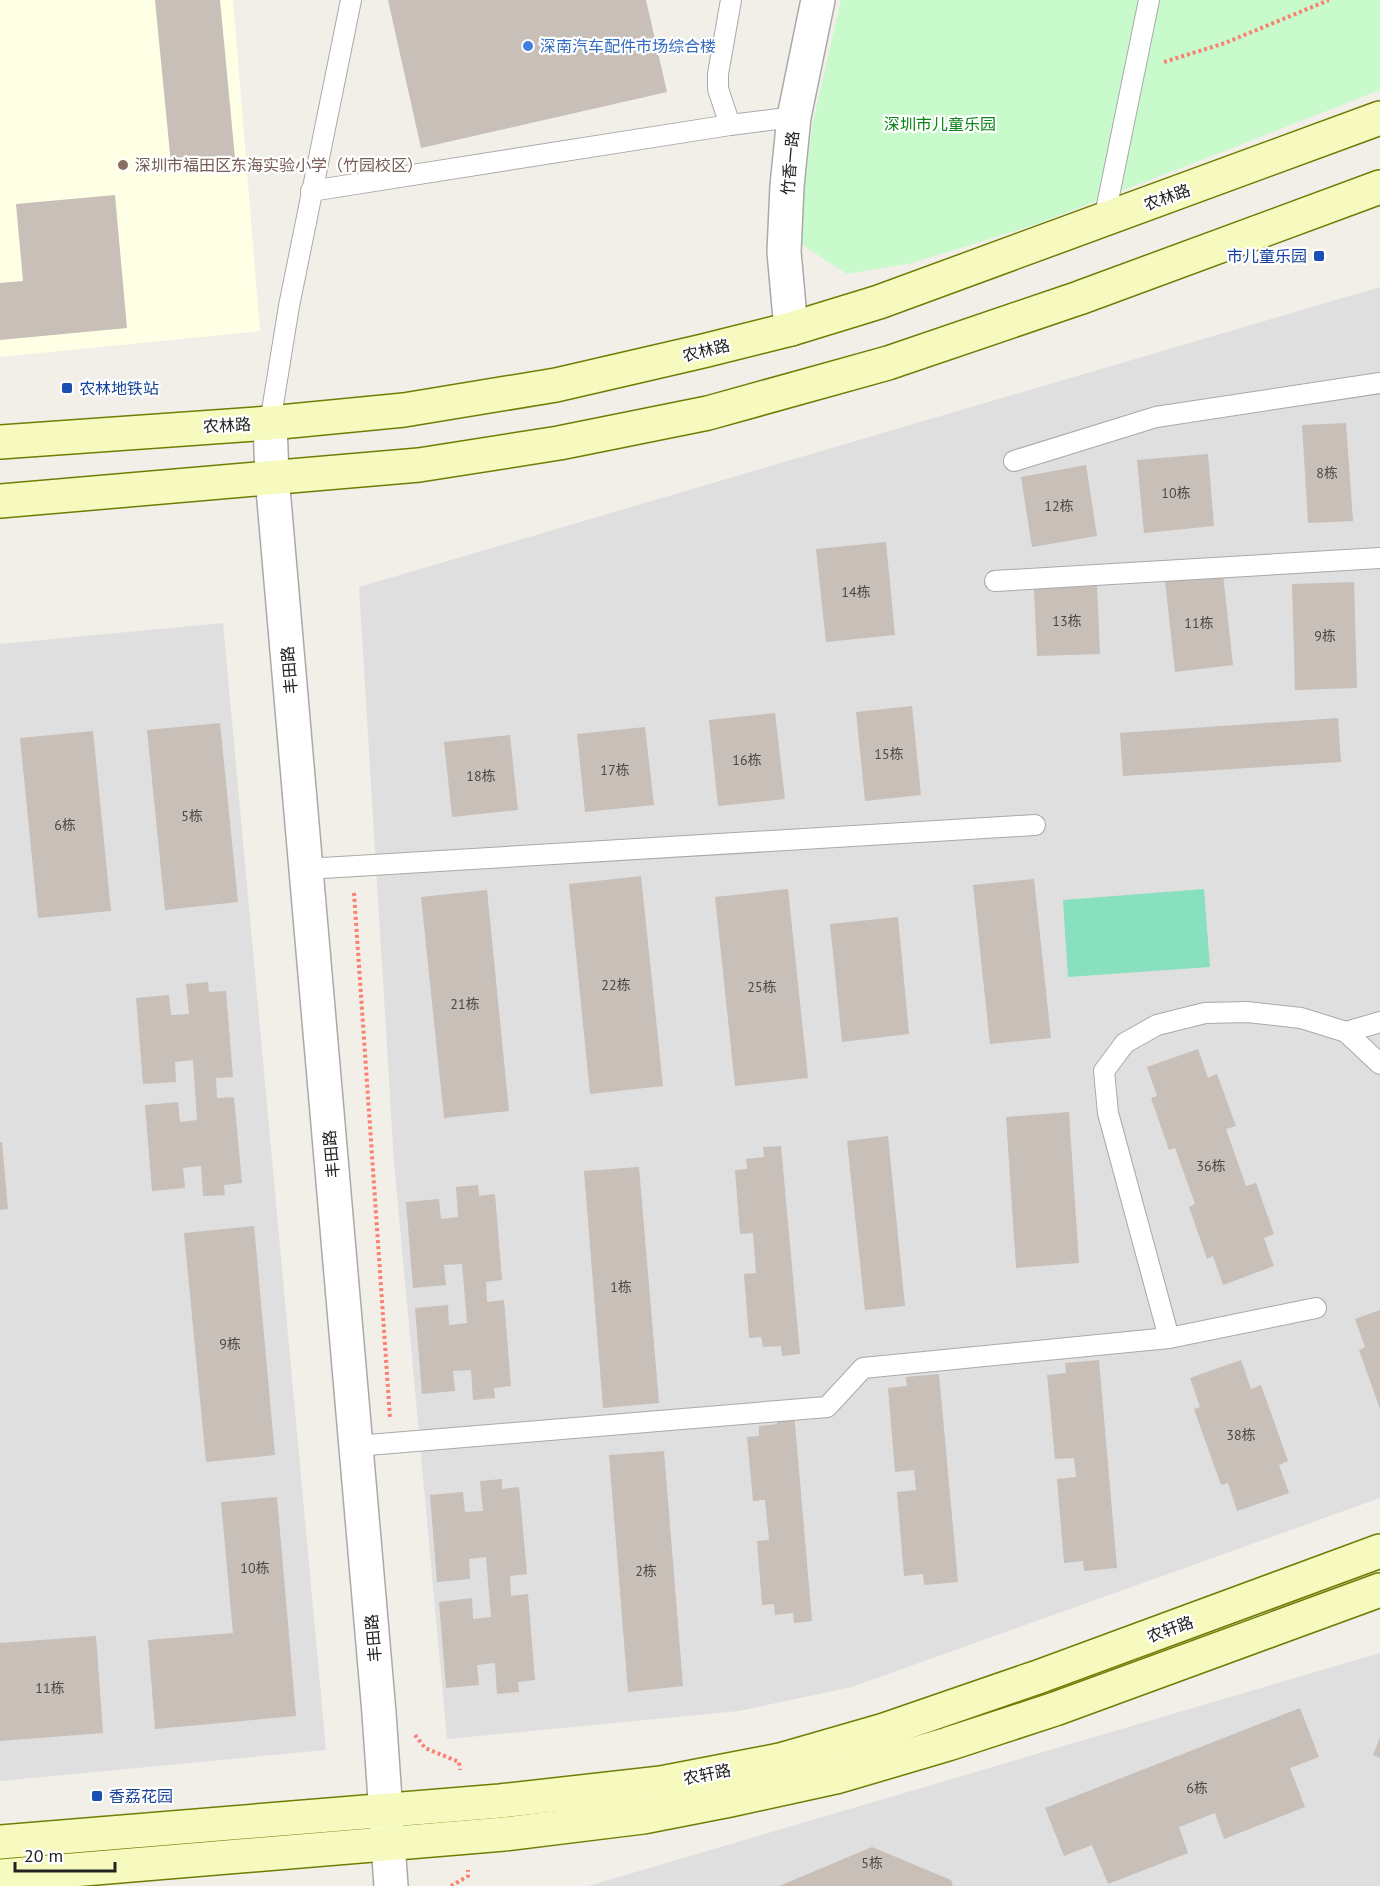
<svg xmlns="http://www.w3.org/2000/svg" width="1380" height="1886" viewBox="0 0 1380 1886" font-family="'PT Sans','Noto Sans SC',sans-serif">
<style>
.residential{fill:#e0dfdf}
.education{fill:#ffffe5}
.park{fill:#c8facc}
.pitch{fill:#88e0be}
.building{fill:#c7bfb8}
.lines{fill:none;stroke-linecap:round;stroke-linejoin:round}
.lane-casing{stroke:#a9a9a9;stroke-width:22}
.street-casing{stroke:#a9a9a9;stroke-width:36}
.secondary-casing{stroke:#707d05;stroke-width:36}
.path{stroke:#fa8072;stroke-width:4;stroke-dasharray:3 3;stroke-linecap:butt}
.lane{stroke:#fff;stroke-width:20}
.street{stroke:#fff;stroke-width:33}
.secondary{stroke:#f7fabf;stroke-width:33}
.shop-dot{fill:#3f7fe0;stroke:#fff;stroke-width:2}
.education-dot{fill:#8d6e63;stroke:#fff;stroke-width:2}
.transit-dot{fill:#1a4fb4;stroke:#fff;stroke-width:2}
.labels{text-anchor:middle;stroke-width:4.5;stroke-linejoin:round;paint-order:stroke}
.number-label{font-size:14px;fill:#4b4948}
.shop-label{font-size:16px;fill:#366cbe;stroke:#fff;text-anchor:start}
.park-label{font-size:16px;fill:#0c8416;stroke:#fff}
.street-label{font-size:16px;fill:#222;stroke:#fff}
.education-label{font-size:16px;fill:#785e54;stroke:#fff;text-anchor:start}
.transit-label{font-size:16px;fill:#164399;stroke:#fff;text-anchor:start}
</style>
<rect width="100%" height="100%" fill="#f2efe9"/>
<g class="residential">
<polygon points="1380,287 1380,1498 852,1687 739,1711 447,1739 394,1162 359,587"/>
<polygon points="223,623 326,1750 0,1781 0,644"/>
<polygon points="1380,1653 1380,1886 588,1886"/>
</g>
<polygon class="education" points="0,0 233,0 260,331 0,357"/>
<polygon class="park" points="841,0 1380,0 1380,90 1037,224 912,263 847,274 801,244 805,182 813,122"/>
<polygon class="pitch" points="1204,889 1210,967 1068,977 1063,900"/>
<g class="building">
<polygon points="155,0 220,0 235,158 171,164"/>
<polygon points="388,0 646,0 667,92 421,148"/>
<polygon points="115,195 127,328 0,340 0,283 23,281 16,204"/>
<polygon points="1346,423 1353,521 1308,523 1302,425"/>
<polygon points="1208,454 1214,526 1144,533 1137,460"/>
<polygon points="1086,465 1097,536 1032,547 1021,477"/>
<polygon points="886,542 895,635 826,642 816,549"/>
<polygon points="1223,574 1233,665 1175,672 1165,581"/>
<polygon points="1354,582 1357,688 1295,690 1292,584"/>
<polygon points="1097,586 1100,654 1037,656 1034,589"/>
<polygon points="912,706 921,795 865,801 856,712"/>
<polygon points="775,713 785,799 718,806 709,720"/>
<polygon points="1338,718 1341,762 1123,776 1120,733"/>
<polygon points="220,723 238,902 165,910 147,730"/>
<polygon points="645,727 654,805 585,812 577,734"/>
<polygon points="93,731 111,911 38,918 20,738"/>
<polygon points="510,735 518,810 452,817 444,742"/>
<polygon points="641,876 663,1086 590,1094 569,884"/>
<polygon points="1034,879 1051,1038 990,1044 973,885"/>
<polygon points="788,889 808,1078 735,1086 715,897"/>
<polygon points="487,890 509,1111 444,1118 421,897"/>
<polygon points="898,917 909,1034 842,1042 830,924"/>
<polygon points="208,982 209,992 226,991 233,1077 216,1078 217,1098 234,1097 242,1183 224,1185 225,1195 203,1196 201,1166 183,1168 185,1188 152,1191 145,1105 178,1102 180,1122 197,1120 193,1060 175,1062 176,1082 143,1084 136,998 169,995 171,1015 189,1014 186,984"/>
<polygon points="1198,1049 1208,1078 1217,1074 1236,1126 1226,1129 1246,1186 1256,1183 1274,1234 1264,1238 1274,1266 1223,1285 1213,1256 1207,1259 1189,1207 1195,1204 1175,1148 1169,1150 1151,1098 1157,1096 1147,1067"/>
<polygon points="1069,1112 1079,1263 1016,1268 1006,1117"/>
<polygon points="888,1136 905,1306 865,1310 847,1141"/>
<polygon points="0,1142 2,1142 8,1209 0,1210"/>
<polygon points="781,1146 800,1354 782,1356 781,1346 763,1347 761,1337 749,1338 744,1274 756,1273 753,1233 740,1234 735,1170 747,1169 746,1159 764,1157 763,1147"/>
<polygon points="639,1167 659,1403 603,1408 584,1171"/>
<polygon points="478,1185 479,1196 495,1194 502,1280 486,1282 487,1302 504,1300 511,1386 494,1388 495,1398 473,1400 471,1370 453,1371 455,1391 422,1394 415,1308 448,1305 449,1325 467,1323 462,1264 444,1265 446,1285 413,1288 406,1202 439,1199 441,1219 458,1217 456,1187"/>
<polygon points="254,1226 275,1455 206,1462 184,1233"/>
<polygon points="1380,1310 1380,1409 1359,1350 1365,1347 1355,1319"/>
<polygon points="1099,1360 1117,1568 1084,1571 1083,1561 1064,1563 1057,1479 1076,1477 1074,1458 1055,1459 1047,1375 1066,1373 1065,1363"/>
<polygon points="1241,1360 1251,1389 1261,1385 1288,1461 1279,1465 1289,1493 1237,1511 1228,1483 1221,1485 1194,1409 1200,1407 1190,1378"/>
<polygon points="939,1374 958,1582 924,1585 923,1574 904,1576 897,1492 916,1490 914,1470 895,1472 888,1388 907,1386 906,1377"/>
<polygon points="794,1412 812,1621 794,1623 793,1613 775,1615 774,1604 762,1605 757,1541 769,1540 765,1500 753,1501 747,1437 759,1436 759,1426 777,1424 776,1414"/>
<polygon points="664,1451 683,1686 628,1692 609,1455"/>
<polygon points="502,1479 502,1489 519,1487 527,1574 510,1576 511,1596 528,1594 535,1680 518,1682 519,1692 497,1694 495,1663 477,1665 479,1685 446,1688 439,1602 472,1598 473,1619 491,1617 486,1557 469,1559 470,1579 437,1582 430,1495 463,1492 465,1512 483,1511 480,1481"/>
<polygon points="277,1497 296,1716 155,1729 148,1640 233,1633 221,1502"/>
<polygon points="96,1636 103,1733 0,1741 0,1643"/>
<polygon points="1300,1708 1319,1757 1290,1768 1305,1807 1224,1839 1215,1813 1179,1827 1188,1853 1108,1884 1092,1845 1064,1856 1045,1808"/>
<polygon points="1380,1737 1380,1758 1373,1755"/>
<polygon points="872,1847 951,1880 953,1886 779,1886"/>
</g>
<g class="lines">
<g class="lane-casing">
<g id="lane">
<polyline points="730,125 718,89 718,74 731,0"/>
<polyline points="311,191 730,125 794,117"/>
<polyline points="1104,220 1149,0"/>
<polyline points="270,423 289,306 351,0"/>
<polyline points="1014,461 1156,417 1380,383"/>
<polyline points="995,581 1380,558"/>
<polyline points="306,869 1035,825"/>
<polyline points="1346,1032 1380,1022"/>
<polyline points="1169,1338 1108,1113 1104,1071 1125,1043 1157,1025 1205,1013 1247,1012 1301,1018 1346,1032 1380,1064"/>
<polyline points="356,1446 827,1407 863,1368 1169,1338 1316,1308"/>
</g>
</g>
<g class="street-casing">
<g id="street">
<polyline points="791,329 784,252 787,186 794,117 818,0"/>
<polyline points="270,423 272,477 379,1713 391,1886"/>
</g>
</g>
<g class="secondary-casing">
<g id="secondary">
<polyline points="0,442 270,423 404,410 556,385 703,351 791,329 879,302 1380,118"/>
<polyline points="0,501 419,465 559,443 708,413 888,363 1079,298 1380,187"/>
<polyline points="0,1842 500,1801 661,1783 780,1760 884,1730 1038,1677 1380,1551"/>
<polyline points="0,1876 504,1834 643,1817 730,1800 836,1777 948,1744 1055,1709 1380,1590"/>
</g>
</g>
<g class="path">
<polyline points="1164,62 1225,43 1329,0"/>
<polyline points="354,893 390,1418"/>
<polyline points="415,1735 425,1748 459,1762 460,1770"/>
<polyline points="451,1886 468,1876 468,1870"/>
</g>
<use href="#lane" class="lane"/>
<use href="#street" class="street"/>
<use href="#secondary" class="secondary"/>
</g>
<circle class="shop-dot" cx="528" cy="46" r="6"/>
<circle class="education-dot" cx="123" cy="165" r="6"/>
<g class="transit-dot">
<rect x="1313" y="250" width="12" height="12" rx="3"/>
<rect x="61" y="382" width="12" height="12" rx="3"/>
<rect x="91" y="1790" width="12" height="12" rx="3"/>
</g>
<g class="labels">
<g class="number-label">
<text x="1327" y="478">8栋</text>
<text x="1176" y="498">10栋</text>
<text x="1059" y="511">12栋</text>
<text x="856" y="597">14栋</text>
<text x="1067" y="626">13栋</text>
<text x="1199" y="628">11栋</text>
<text x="1325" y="641">9栋</text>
<text x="889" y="759">15栋</text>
<text x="747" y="765">16栋</text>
<text x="615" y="775">17栋</text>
<text x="481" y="781">18栋</text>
<text x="192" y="821">5栋</text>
<text x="65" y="830">6栋</text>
<text x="616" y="990">22栋</text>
<text x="762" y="992">25栋</text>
<text x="465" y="1009">21栋</text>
<text x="1211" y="1171">36栋</text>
<text x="621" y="1292">1栋</text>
<text x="230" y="1349">9栋</text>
<text x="1241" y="1440">38栋</text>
<text x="255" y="1573">10栋</text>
<text x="646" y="1576">2栋</text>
<text x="50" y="1693">11栋</text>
<text x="1197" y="1793">6栋</text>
<text x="872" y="1868">5栋</text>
</g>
<g class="shop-label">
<text x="540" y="52">深南汽车配件市场综合楼</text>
</g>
<g class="park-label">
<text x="940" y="130">深圳市儿童乐园</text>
</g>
<g class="street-label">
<text transform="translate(790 163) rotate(-85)" y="6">竹香一路</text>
<text transform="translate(1167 197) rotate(-20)" y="6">农林路</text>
<text transform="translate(706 350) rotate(-14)" y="6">农林路</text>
<text transform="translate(227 425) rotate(-3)" y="6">农林路</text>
<text transform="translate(289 670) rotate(-95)" y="6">丰田路</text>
<text transform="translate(331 1154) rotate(-95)" y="6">丰田路</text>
<text transform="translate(1170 1629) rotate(-20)" y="6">农轩路</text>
<text transform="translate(373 1638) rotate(-95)" y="6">丰田路</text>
<text transform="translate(707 1774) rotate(-11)" y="6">农轩路</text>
</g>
<g class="education-label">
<text x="135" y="171">深圳市福田区东海实验小学（竹园校区）</text>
</g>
<g class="transit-label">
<text x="1307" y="262" text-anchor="end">市儿童乐园</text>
<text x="79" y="394">农林地铁站</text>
<text x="109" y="1802">香荔花园</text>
</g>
</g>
<path d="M15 1862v9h100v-9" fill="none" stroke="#222222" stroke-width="3"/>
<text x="24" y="1862" font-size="18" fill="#222222" stroke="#ffffff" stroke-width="4.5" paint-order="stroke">20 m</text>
</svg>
